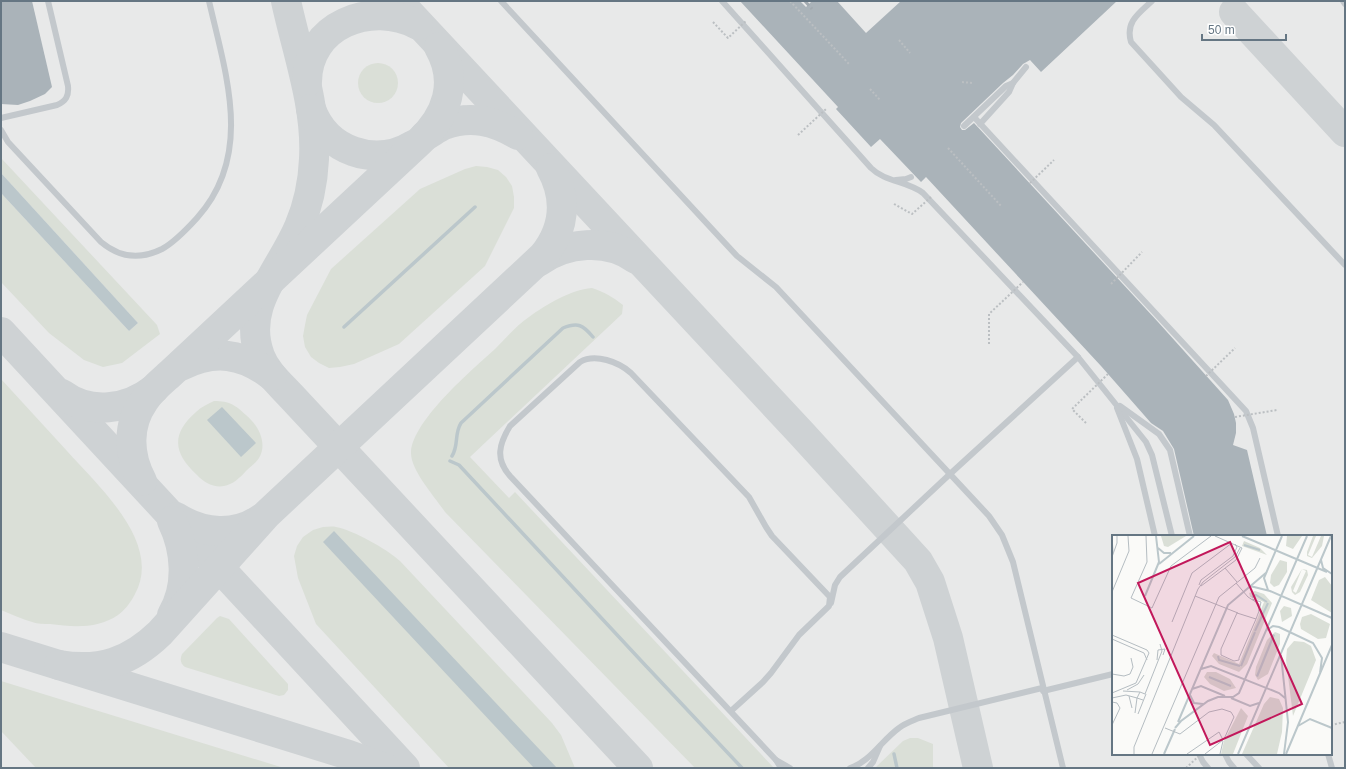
<svg xmlns="http://www.w3.org/2000/svg" width="1346" height="769" viewBox="0 0 1346 769" font-family="Helvetica,sans-serif">
<style>
.built{fill:#e8e9e9;fill-rule:evenodd}
.green{fill:#dadfd7}
.water{fill:#bbc7cb}
.lines{fill:none;stroke-linecap:round;stroke-linejoin:round}
.stream{stroke:#bbc7cb;stroke-width:3.5}
.taxiway{stroke:#ced2d4;stroke-width:30}
.building{fill:#aab3b9}
.path{stroke:#bbbfc2;stroke-width:2;stroke-dasharray:2 2;stroke-linecap:butt}
.lane{stroke:#c3c8cc;stroke-width:6}
.rail{stroke:#a2aab0;stroke-width:3;stroke-dasharray:6 3;stroke-linecap:butt}
.path-bridge{stroke:#bbbfc2;stroke-width:2;stroke-dasharray:2 2;stroke-linecap:butt}
.inset-river{fill:none;stroke:#bbc7cb;stroke-width:2}
.inset-road{fill:none;stroke:#b5bdc2;stroke-width:1}
.view{fill:#c2185b;fill-opacity:0.15;stroke:#c2185b;stroke-width:2}
.inset-edge{fill:none;stroke:#657683;stroke-width:2}
</style>
<rect width="100%" height="100%" fill="#fafaf8"/>
<path class="built" d="M1,1h1344v767h-1344zM1113,536h218v218h-218z"/>
<g class="green">
<circle cx="378" cy="83" r="20"/>
<polygon points="1,158 157,325 160,334 122,363 103,367 84,360 49,333 1,282 1,193 129,331 138,323 1,173"/>
<polygon points="476,166 487,167 498,170 506,177 512,186 514,197 514,208 485,266 399,344 354,364 340,367 329,368 319,363 311,357 305,347 303,336 305,325 307,315 331,269 420,189 465,169"/>
<path d="M592,288c12,4 21,9 31,17l-1,9 -152,143 39,41 6,-6 259,276h-79l-250,-256c-10,-15 -35,-42 -34,-60 2,-32 61,-82 85,-104 10,-10 21,-23 33,-31 18,-13 41,-27 63,-29z"/>
<path d="M1,379c22,24 44,48 66,72 31,35 96,92 68,143 -4,8 -10,16 -17,21 -20,14 -45,12 -68,9 -6,0 -12,0 -18,-2 -10,-3 -21,-8 -31,-12z"/>
<path d="M214,401c16,0 21,4 32,14 12,10 22,28 13,43 -3,5 -9,9 -13,13 -5,6 -14,14 -22,15 -10,2 -21,-4 -27,-11 -24,-22 -26,-41 -1,-63 5,-5 12,-8 18,-11z"/>
<path d="M323,527c4,0 9,-1 13,0 17,3 51,22 64,34l152,162 9,12 14,33h-126l-133,-144 -18,-46 -4,-22 3,-10 6,-9 10,-7z"/>
<path d="M220,616l9,3 59,65v6l-4,5 -5,1 -94,-29c-5,-4 -5,-8 -3,-13l35,-36z"/>
<polygon points="1,681 284,768 36,768 1,731"/>
<polygon points="910,738 918,738 933,744 933,768 875,768 903,741"/>
</g>
<g class="water">
<polygon points="1,173 138,323 129,331 1,193"/>
<polygon points="222,407 256,443 241,457 207,420"/>
<polygon points="334,531 557,768 534,768 323,542"/>
</g>
<g class="lines">
<g class="stream">
<polyline points="344,327 475,207"/>
<path d="M452,456c7,-11 2,-22 9,-33l102,-95c15,-6 20,-3 30,9"/>
<polyline points="450,461 459,465 646,666"/>
<polyline points="647,667 742,768"/>
<polyline points="894,754 897,768"/>
</g>
<g class="taxiway">
<path d="M286,1c11,51 31,105 28,158 -1,23 -6,47 -15,68 -18,43 -58,79 -39,129 6,16 20,28 31,40l347,372"/>
<polyline points="398,1 801,433 918,561 930,582 948,638 978,768"/>
<polyline points="1234,12 1345,132"/>
<path d="M307,82c0,-57 64,-82 111,-57"/>
<path d="M311,109c15,42 64,59 102,36"/>
<path d="M425,136c6,-3 12,-8 19,-11 27,-10 50,-4 74,10"/>
<path d="M538,262c28,-20 69,-24 98,-3"/>
<polyline points="1,332 405,768"/>
<path d="M181,366c33,-17 62,-13 91,10"/>
<path d="M62,394c28,21 65,16 92,-5"/>
<path d="M142,481c-14,-26 -15,-56 2,-80 7,-11 17,-19 26,-27l249,-232c28,-26 40,-60 20,-95"/>
<path d="M176,517c27,17 59,20 86,1"/>
<path d="M172,521c14,29 17,65 0,94"/>
<polyline points="1,647 349,755 385,768"/>
<path d="M59,665c41,7 71,-3 101,-32l107,-119 276,-258c22,-27 25,-57 8,-88"/>
</g>
</g>
<g class="building">
<polygon points="1,1 32,1 52,87 45,94 30,101 18,105 1,104"/>
<polygon points="740,1 800,1 806,7 812,1 837,1 866,33 901,1 1117,1 1041,72 1030,60 1023,64 1013,75 1003,83 961,123 960,127 962,130 965,130 974,123 1158,322 1228,400 1234,414 1236,423 1236,433 1233,445 1247,450 1267,536 1194,536 1174,449 1163,431 1151,423 1101,366 926,177 921,182 880,139 871,147 836,109 838,107"/>
</g>
<g class="lines">
<g class="path">
<polyline points="790,1 849,64"/>
<polyline points="899,40 910,53"/>
<polyline points="962,82 972,83"/>
<polyline points="870,89 880,100"/>
<polyline points="948,148 1002,207"/>
<polyline points="1331,725 1345,722"/>
</g>
<g class="lane">
<polyline points="501,1 737,256 776,287 989,516 1002,535 1013,562 1063,768"/>
<path d="M722,1l149,167c14,14 36,13 52,25l155,164 68,85 6,13 20,81"/>
<path d="M1152,1c-13,12 -27,21 -21,41l50,55 33,28 131,140"/>
<polyline points="1343,1 1345,4"/>
<polyline points="974,117 1246,411 1253,428 1278,536"/>
<path d="M1,118l56,-13c9,-4 12,-9 11,-19l-20,-85"/>
<polyline points="980,124 1009,92 1013,83 1026,67"/>
<polyline points="964,126 1006,86 1013,83"/>
<path d="M1,130l7,12 93,100c19,16 39,18 61,7 13,-7 25,-20 35,-31 57,-63 29,-143 12,-217"/>
<polyline points="896,180 906,179 911,177"/>
<polyline points="1120,406 1159,434 1170,450 1190,536"/>
<polyline points="1117,408 1137,459 1155,536"/>
<polyline points="831,603 835,585 840,577 950,474 1078,357"/>
<polyline points="1043,691 1113,674"/>
<path d="M731,711l32,-29 8,-9 28,-38 30,-29 1,-9 -58,-61 -6,-9 -17,-30 -118,-124c-12,-11 -36,-20 -51,-11l-70,64c-11,18 -15,33 0,50l266,284"/>
<polyline points="1199,754 1203,762 1208,768"/>
<polyline points="1225,754 1229,762 1234,768"/>
<polyline points="1246,754 1259,768"/>
<polyline points="1328,754 1332,768"/>
<polyline points="781,768 776,760 790,768"/>
<path d="M850,768c20,-6 32,-28 49,-40 6,-5 13,-7 20,-10l123,-30"/>
<polyline points="868,768 873,762 880,746"/>
</g>
<polyline class="rail" points="805,1 812,9"/>
<g class="path-bridge">
<polyline points="713,22 728,38 746,21"/>
<polyline points="798,135 826,109"/>
<polyline points="1030,183 1054,160"/>
<polyline points="894,204 912,214 931,197"/>
<polyline points="1111,284 1142,252"/>
<polyline points="989,344 989,314 1023,282"/>
<polyline points="1206,376 1235,348"/>
<polyline points="1235,417 1277,410"/>
<polyline points="1086,423 1072,409 1108,374"/>
<polyline points="1186,768 1201,754"/>
</g>
</g>
<g transform="translate(1112 535)">
<rect width="220" height="220" fill="#fafaf8"/>
<path d="M49,1h25l-18,11 -4,-1zM175,1h15l-9,13 -7,-3zM201,1h3l-8,19 4,2 9,-21h3l-2,10 -10,12 -5,-2v-4zM132,6l16,7 7,7 -25,-9zM168,25l7,2v10l-8,13 -5,2 -4,-4 1,-8zM190,34l5,1 1,5 -8,17 -5,3 -3,-3 -1,-5zM190,34l4,2 -10,22 -3,-2zM213,42l7,9v27l-21,-13 8,-20zM143,56l9,3 8,9 -25,61 -8,8 -20,-8 -7,-8 2,-3 25,11 25,-62 -14,-5 -1,-4zM172,71l7,2 1,8 -10,6 -2,-11zM199,79l19,10 -4,14 -8,1 -17,-10 -1,-5 2,-7zM163,97l5,2v10l-12,30 -10,6 -3,-5 1,-8 11,-27zM182,106l10,1 7,4 5,14 -23,56 -7,-56 1,-11zM95,137h9l14,7 6,9 -12,3 -14,-7 -6,-7zM158,162l9,2 4,9 -1,24 -5,22h-35l22,-50zM129,173l7,8 -15,38h-12l3,-13z" fill="#dadfd7" fill-rule="evenodd"/>
<path d="M161,99l2,1 -17,42 -2,-1z" fill="#bbc7cb"/>
<path class="inset-river" d="M130,1l85,36M132,10l16,5M46,13l6,5h7M209,25l2,8 9,6M47,29l35,-28M138,51l20,5 62,27M156,55l-4,-12 18,-42M33,61l14,-34 -3,-26M140,62l4,-2 11,7M155,95l6,-4 6,1 34,16 9,15 -2,15M143,96l13,-28M169,120l7,67 -4,32M106,121l1,4 21,6M129,131l14,-34M89,134l10,-3 68,27 6,5M97,142l22,9M80,154l9,-3 24,10M78,160l4,8 9,1M119,163l19,8 9,-3M66,187l50,-117 39,-33M186,191l12,-7 22,9M63,193l6,-7 27,-20 10,-4h15l6,-4 68,-157M52,219l11,-25M126,219l93,-218M174,219l46,-109"/>
<path class="inset-road" d="M0,1l1,16M34,1l1,26 -16,36 21,10 19,-42 40,-30M0,22l5,-14v-7M113,33l12,14M124,48l12,14 11,7v7l2,-9 -9,-3M87,50l2,-5 32,-24 4,-9 -2,-3M89,51l35,-26 6,-12 -27,-12M0,57l17,-41 -1,-15M83,61l43,17M144,84l-19,-6 -16,36v6l13,6 5,-1v-2l17,-39 3,-8M60,87l20,-49 40,-30M0,100l35,15 2,3 -13,30 -24,10M0,104l32,14 3,7M45,125l1,-10 7,-1 -2,6M0,139l12,2 6,-2 3,-7 -2,-9M15,155l11,-6 6,-9M11,156l17,1M17,161l3,12M0,163l14,-3 11,3 3,-6 5,2 17,-43 -2,-7M0,167l5,1 3,5 -8,17M23,178l2,-15 6,2M26,179l8,-20M53,193l15,6 29,-22 13,-3 9,3 3,5 -10,22M22,219v-7l64,-158 5,-7 32,-25 5,-9M40,219l67,-157 36,-29 5,-10M75,219l32,-22 4,8 -18,14M108,219l3,-13"/>
<path class="view" d="M118,7l72,162 -92,41 -72,-162z"/>
<rect width="220" height="220" class="inset-edge"/>
</g>
<rect width="1346" height="769" fill="none" stroke="#657683" stroke-width="4"/>
<path d="M1202 34v6h84v-6" fill="none" stroke="#657683" stroke-width="2"/>
<text x="1208" y="34" font-size="12" fill="#657683" stroke="#ffffff" stroke-width="3" paint-order="stroke">50 m</text>
</svg>
